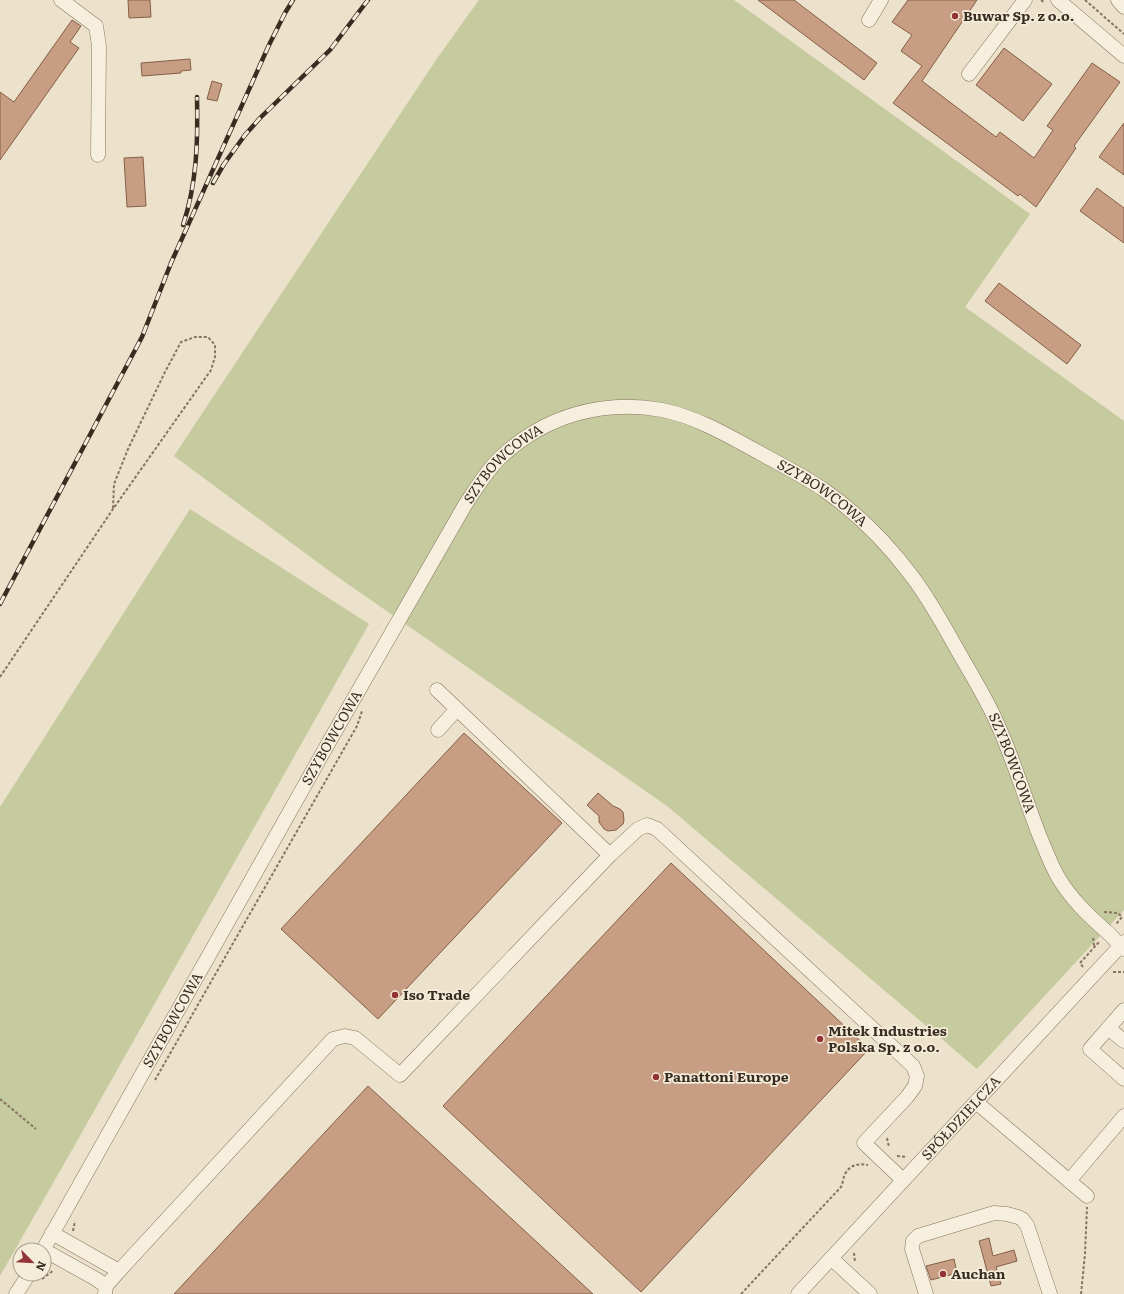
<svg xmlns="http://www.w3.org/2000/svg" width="1124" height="1294" viewBox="0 0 1124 1294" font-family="Literata,serif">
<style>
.green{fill:#c5ca9f}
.building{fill:#c79e83;stroke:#855f47}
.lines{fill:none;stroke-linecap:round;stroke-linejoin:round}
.minor-casing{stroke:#877460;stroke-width:15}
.path{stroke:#877460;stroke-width:2;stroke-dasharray:3 2;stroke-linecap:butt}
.minor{stroke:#f7efdd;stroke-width:14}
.rail-casing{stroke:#392d22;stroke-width:4.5}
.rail{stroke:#f4ecd9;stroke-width:3;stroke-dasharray:9;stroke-linecap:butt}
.poi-dot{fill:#923436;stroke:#f4ecd9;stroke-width:1.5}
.labels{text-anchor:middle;stroke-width:3.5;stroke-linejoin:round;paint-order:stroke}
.poi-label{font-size:14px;font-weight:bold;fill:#392d22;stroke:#f4ecd9;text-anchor:start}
.street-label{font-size:14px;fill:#392d22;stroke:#f4ecd9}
</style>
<rect width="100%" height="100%" fill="#ece1ca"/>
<g class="green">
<polygon points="479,0 734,0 1030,214 965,307 1124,421 1124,910 977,1069 667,806 332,573 174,456 438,57"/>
<polygon points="190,509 369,624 68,1157 0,1276 0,807"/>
</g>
<g class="building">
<polygon points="128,0 150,0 151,17 129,18"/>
<polygon points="758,0 794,0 877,63 864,80"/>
<polygon points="908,0 977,0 922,81 996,137 1000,132 1034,158 1053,130 1047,126 1092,63 1120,82 1074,146 1076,148 1036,207 1020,194 1018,196 893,103 922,66 901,51 912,35 892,22"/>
<polygon points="72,20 81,26 70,42 79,48 0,160 0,92 14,102"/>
<polygon points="1004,48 1052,84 1023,121 976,85"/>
<polygon points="190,59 191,70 181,71 181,73 142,76 141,63"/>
<polygon points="212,81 222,84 217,101 207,99"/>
<polygon points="1124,123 1124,175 1099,157"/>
<polygon points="143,157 146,206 127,207 124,158"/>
<polygon points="1097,188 1124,208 1124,243 1080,211"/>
<polygon points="999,283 1081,345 1067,364 985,301"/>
<polygon points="464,733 562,823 378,1019 281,929"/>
<polygon points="598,793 613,806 620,809 623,812 624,820 623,824 616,830 608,831 604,829 599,822 599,816 587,805"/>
<polygon points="671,863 869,1049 641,1292 443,1106"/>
<polygon points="368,1086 593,1294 174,1294"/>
<polygon points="989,1238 993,1256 1014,1250 1017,1261 996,1267 1001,1284 991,1286 979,1241"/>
<polygon points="954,1259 957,1273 931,1280 926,1266"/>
</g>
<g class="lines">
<g class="minor-casing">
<g id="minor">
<polyline points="61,0 96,26 99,46 98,155"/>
<polyline points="1058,0 1124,56"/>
<polyline points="1118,0 1124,7"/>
<polyline points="869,20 881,0"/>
<polyline points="969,74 1025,0"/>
<polyline points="437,690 457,709"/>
<polyline points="438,730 457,709 610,855"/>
<polyline points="1124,1010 1090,1049 1124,1079"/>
<polyline points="1108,1028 1124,1041"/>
<polyline points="976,1102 1087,1196"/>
<polyline points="1069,1181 1124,1116"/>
<polyline points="52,1233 119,1271"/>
<path id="s1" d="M43,1250l286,-508 136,-237c11,-16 21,-34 35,-47 44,-42 103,-59 162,-48 35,7 67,26 98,43 21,12 44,23 64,37 33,23 63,53 87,85 20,26 35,55 51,83 12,21 25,42 35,65 17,37 28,76 43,114 6,14 11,28 18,40 13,22 30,38 49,55 6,5 11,12 17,17"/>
<polyline points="44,1250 96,1279 106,1286"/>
<polyline points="831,1258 870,1294"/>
<polyline points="16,1294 29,1274"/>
<polyline points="105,1294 106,1286 119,1271 333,1039 345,1036 355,1038 400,1075 610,855 638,829 647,825 657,829 913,1066 917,1076 915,1086 907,1097 864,1143 903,1180"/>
<path id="s2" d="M798,1294l326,-352"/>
<polyline points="926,1294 912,1249 913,1241 918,1236 994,1213 1007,1214 1018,1217 1022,1219 1027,1225 1050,1294"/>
</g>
</g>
<g class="path">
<polyline points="1041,0 1045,3"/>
<polyline points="1085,0 1124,34"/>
<polyline points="0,677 113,509 211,370 215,357 215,345 208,337 195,337 181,342 165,372 128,449 114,484 113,509"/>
<polyline points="1104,912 1118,913 1122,917 1116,924"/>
<polyline points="1093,938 1094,945 1095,946"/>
<polyline points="1083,967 1080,963 1099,942"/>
<polyline points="1113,972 1124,972"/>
<polyline points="155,1080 357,726 362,711"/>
<polyline points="0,1099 36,1129"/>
<polyline points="887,1138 889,1147"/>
<polyline points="897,1156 907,1157"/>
<polyline points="73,1231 75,1221"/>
<polyline points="854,1253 855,1262"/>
<polyline points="42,1279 54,1270"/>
<path d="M741,1294l100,-107c2,-4 2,-9 4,-13 5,-9 13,-11 23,-9"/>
<polyline points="1081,1294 1085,1254 1087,1207"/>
</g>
<use href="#minor" class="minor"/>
<g class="rail-casing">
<g id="rail">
<polyline points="213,183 224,164 245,135 260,118 330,50 368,0"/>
<path d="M183,225c14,-42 15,-84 14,-128"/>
<polyline points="0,604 142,337 171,263 269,45 285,13 293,0"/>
</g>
</g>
<use href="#rail" class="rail"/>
</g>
<g class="poi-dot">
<circle cx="955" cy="16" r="4"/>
<circle cx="395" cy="995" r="4"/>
<circle cx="820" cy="1039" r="4"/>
<circle cx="656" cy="1077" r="4"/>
<circle cx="943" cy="1274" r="4"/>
</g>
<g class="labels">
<g class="poi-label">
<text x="963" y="21">Buwar Sp. z o.o.</text>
<text x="403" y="1000">Iso Trade</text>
<text x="828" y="1036">Mitek Industries<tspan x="828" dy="16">Polska Sp. z o.o.</tspan></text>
<text x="664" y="1082">Panattoni Europe</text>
<text x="951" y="1279">Auchan</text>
</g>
<g class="street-label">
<text dy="5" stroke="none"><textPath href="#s1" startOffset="913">SZYBOWCOWA</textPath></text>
<text dy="5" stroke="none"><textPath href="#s1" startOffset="1272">SZYBOWCOWA</textPath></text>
<text dy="5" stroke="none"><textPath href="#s1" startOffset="588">SZYBOWCOWA</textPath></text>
<text dy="5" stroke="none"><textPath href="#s1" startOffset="1608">SZYBOWCOWA</textPath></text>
<text dy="5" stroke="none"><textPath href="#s1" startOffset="264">SZYBOWCOWA</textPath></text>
<text dy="5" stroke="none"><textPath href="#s2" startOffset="240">SPÓŁDZIELCZA</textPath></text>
</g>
</g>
<g transform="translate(32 1262) rotate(114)"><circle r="19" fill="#f4ecd9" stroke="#a9a090"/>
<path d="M0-3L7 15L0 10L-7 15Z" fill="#923436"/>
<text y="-6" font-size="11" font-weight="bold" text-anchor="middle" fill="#392d22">N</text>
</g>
</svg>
